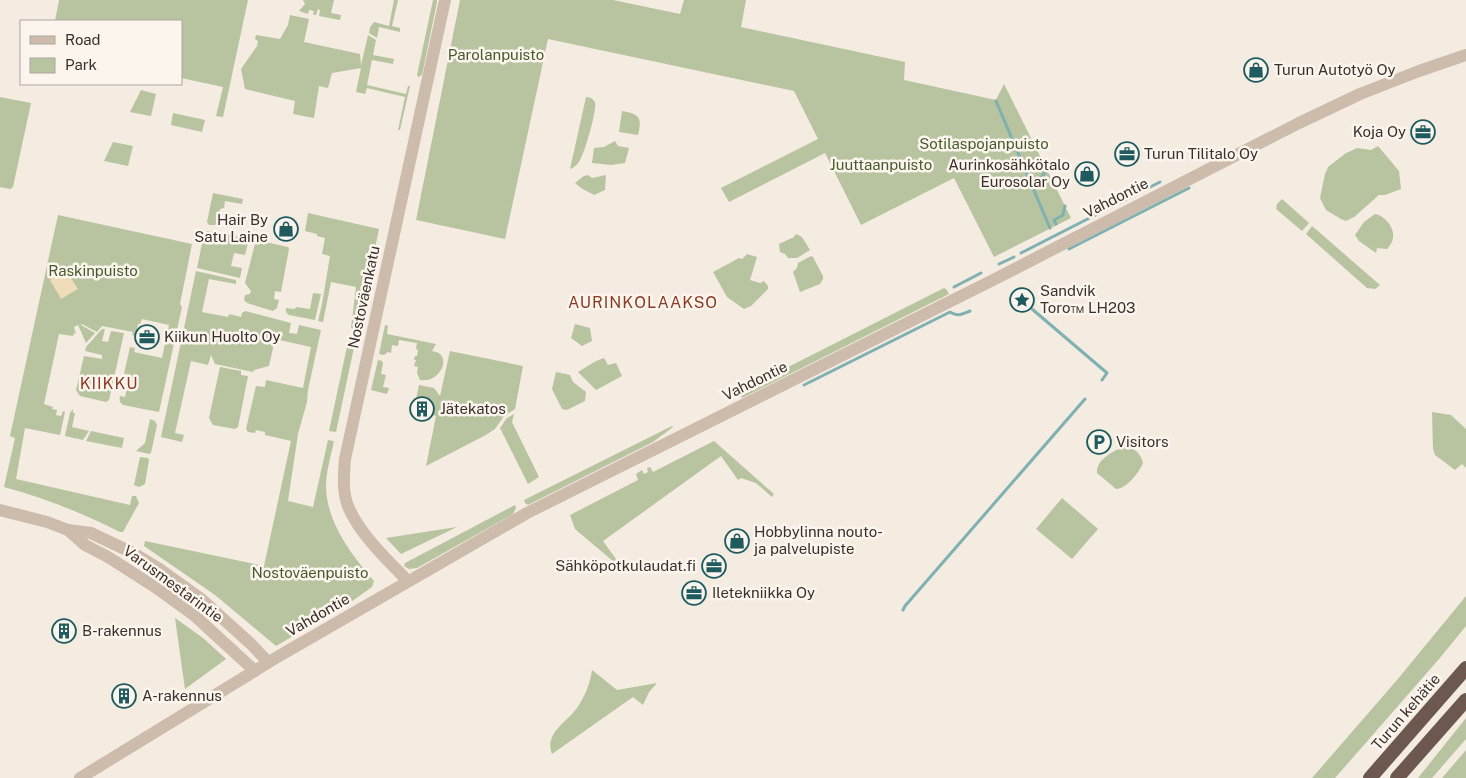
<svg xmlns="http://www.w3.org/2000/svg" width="1466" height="778" viewBox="0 0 1466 778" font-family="'Public Sans',sans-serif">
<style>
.green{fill:#b8c4a0}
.sand{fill:#efdcb8}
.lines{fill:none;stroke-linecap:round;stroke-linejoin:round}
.stream{stroke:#7fb0b2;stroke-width:3}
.tertiary{stroke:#cdbbac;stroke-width:12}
.trunk{stroke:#6c584f;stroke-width:14}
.labels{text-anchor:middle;stroke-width:5;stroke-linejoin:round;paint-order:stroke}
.park-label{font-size:15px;fill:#4a5a2e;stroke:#fbf5ee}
.poi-label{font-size:15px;fill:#3b302b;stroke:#fbf5ee;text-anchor:start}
.street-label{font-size:15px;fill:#3b302b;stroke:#fbf5ee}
.neighbourhood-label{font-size:16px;letter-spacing:1px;fill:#8c3b22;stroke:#fbf5ee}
</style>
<rect width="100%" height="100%" fill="#f4ebe1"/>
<g class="green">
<polygon points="59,0 248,0 223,117 216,116 223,87 181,78 181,21 55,21"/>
<polygon points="303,0 334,0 331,13 341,15 340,20 319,16 320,10 318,9 316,15 313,15 314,11 309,10 308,14 299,11 305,4"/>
<polygon points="394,0 398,0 392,26 400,28 400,32 379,27 377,38 369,33 370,27 374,22 389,26"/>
<polygon points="433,0 437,0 437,2 422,75 418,77 417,75"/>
<polygon points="460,0 613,0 680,14 684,0 746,0 741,27 905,62 904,80 996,100 1004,84 1071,218 994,257 954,178 861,225 825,153 729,202 721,188 818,139 794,91 548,39 505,239 416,220"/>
<polygon points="290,15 309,19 304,42 360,54 361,65 368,35 376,40 373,55 394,59 393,64 372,60 367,85 406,94 408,86 410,86 400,130 398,130 405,97 367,88 365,94 356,92 361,68 332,73 328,88 319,86 314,118 293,114 295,101 245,89 241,69 257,46 258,41 255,39 256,35 280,39 288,25"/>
<polygon points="141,90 156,94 151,116 130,112"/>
<polygon points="0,97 31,103 13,187 10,189 0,187"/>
<path d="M586,97c4,0 8,2 9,6 2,7 -10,48 -14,55 -2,5 -6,9 -11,11z"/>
<path d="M622,111c18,3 20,7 16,24l-19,-3z"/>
<polygon points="173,113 205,120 202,132 171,125"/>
<polygon points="615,141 618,146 629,148 625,163 611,165 592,163 594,148 604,147"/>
<polygon points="113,142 133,146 128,166 104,161"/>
<polygon points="1378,146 1399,171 1401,189 1385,195 1379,195 1354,217 1346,221 1341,219 1326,210 1320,198 1325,174 1328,167 1346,153 1353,150 1357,148 1371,150"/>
<polygon points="588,175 592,178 606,175 605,190 594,195 581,188 575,183 584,176"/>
<polygon points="213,193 243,199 242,204 225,201 224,208 220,209 217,224 214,225 209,225 207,222"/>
<polygon points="1282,199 1309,223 1302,231 1276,209 1277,204"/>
<polygon points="308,213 379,229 358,330 351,328 356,287 331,282 323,322 318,321 322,304 330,256 322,254 325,238 317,236 317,234 305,231"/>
<path d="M1375,214c11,2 22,16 17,28 -1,2 -3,4 -5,7l-10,-1 -1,5 -17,-12 -4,-6 9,-13z"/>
<path d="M58,215l134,29 -12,60 2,3 -23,105 -36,-7c-3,-2 -4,-5 -3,-9l5,1 5,-22 -6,-1 6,-27 5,1 -1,4 28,6 7,-33 -27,-6 -2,5h-2l-2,12 -4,-1 1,-3 -31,-6 -5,6 -15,-8 -1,1 14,8 -9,10 -8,-18 -4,2 2,7 -2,-1 -1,3 -14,-2 -15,70 9,3 -1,2 5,1 -1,5 5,1 2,-5 2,1 -5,23 -35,-7 -9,51 114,26 2,-9h4l3,7 -16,29h-3c-38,-19 -75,-34 -116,-45l11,-49 -5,-2z"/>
<polygon points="1312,226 1380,285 1375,289 1367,288 1306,234"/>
<polygon points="207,231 218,233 217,237 224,239 225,234 249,239 245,255 234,253 231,266 242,268 240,278 197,268 204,234"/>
<polygon points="796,234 802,237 810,250 797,258 788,258 785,254 780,252 779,244 794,237"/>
<polygon points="256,240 288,247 289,249 281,292 275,291 274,299 279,300 277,308 273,311 247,303 244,300 245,295 250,294 251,291 245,283"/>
<polygon points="747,254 757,257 750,280 760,283 764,281 768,286 768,289 751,306 744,309 727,297 713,272 739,258 742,259"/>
<polygon points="811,256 813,257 823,276 823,279 820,284 800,292 793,272 797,268 798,263"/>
<path d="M196,271l40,9v4l-27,-5 -7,33 26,5 1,-3 12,3 1,-4 3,-2 46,12 -2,10 8,1 2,-9 22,5 -13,60 -1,12 -9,32 -10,67 25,6 15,-67 6,1c-3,15 -8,30 -8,46 1,36 25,67 48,94l-2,6 -24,17 -72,42 -61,-51 -71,-49 1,-5 119,25 27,-125 -26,-6v-3l-9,-2 -1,3 -7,-1 -2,-3 10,-43 9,1 1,-7 37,8 8,-41 -36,-8 -6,27 -15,4 -1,2 -38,-8 -4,-9 -3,10 -17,-4 -16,72 9,2 -2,7 -21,-5z"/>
<polygon points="944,288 947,290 949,294 742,398 739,392"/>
<polygon points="313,293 321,294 315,320 289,315 286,312 286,308 295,309 296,307 310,309"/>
<polygon points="575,324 590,328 592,341 582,346 571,338"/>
<path d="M385,325l3,1 -1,8 49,10 -4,7c22,2 9,33 -12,29l-3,-7 1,-6 -4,-1 2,-6h-2l1,-4h2l1,-6 -2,-1 1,-6 -18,-3 -1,6 -6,-1 -1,8 -3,-1 -4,3 -5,-1z"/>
<polygon points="102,329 105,329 102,341 108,342 111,331 124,333 109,400 106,402 80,396 76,390 84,356 102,359 102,355 85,351 86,347"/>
<polygon points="349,337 356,338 336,432 329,431"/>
<polygon points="450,351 523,366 515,409 504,416 495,429 484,436 426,466 436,416 428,414 429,408 416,405 415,404 419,385 434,388 440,396"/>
<polygon points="604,358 608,365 616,363 622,376 596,390 578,372 596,361"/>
<polygon points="378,360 382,361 383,363 381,374 386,375 383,387 389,388 387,394 371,390"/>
<polygon points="220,367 241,371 241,375 248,376 238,427 235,429 213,425 209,418"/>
<polygon points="556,372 570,375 573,382 586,392 585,401 567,410 562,409 552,389"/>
<polygon points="73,409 73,413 75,413 72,427 89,431 83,440 65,436 70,413"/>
<polygon points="1432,412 1451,415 1466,429 1466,468 1462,464 1455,470 1435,455 1433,449"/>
<polygon points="514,414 512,422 539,477 528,484 500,428 507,418"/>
<polygon points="150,419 155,421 157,425 151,453 149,454 136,451 145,443"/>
<polygon points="672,426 673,427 653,442 530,504 528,505 525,503 524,500"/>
<polygon points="91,431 124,438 122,448 86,441"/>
<polygon points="714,441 774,494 772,497 756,483 741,478 738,480 721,456 603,541 616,559 614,562 575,529 570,515 638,480 636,474 642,470 644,474 648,472 647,468 650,467 653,472"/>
<path d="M1125,446c9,2 16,7 18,17 -4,10 -17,26 -27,26l-19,-16c-1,-14 17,-22 28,-27z"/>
<polygon points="140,457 148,458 149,460 145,484 139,487 134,485"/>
<polygon points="1062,498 1098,529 1072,559 1036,529"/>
<polygon points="515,505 516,508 513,514 417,568 409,569 404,566 405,563"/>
<polygon points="457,527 401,554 386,538"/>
<polygon points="1466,596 1466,626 1439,659 1335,778 1312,778 1397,680"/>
<polygon points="175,618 203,638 226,659 185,689"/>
<path d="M592,670l25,20 40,-7 -8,9 -6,13 -10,-8 -81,57c-8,-21 15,-32 25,-46 8,-12 13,-24 15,-38z"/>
<polygon points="1466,718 1466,739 1432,778 1418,778"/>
<polygon points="1466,750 1466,778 1442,778"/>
</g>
<polygon class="sand" points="66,270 78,289 61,299 50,280"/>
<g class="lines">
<g class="stream">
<polyline points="996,101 1050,228"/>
<polyline points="1034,190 1046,170"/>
<polyline points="1056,224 1054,220 1063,215 1065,206"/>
<polyline points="1069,249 1189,188"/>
<polyline points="1021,253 1160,182"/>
<polyline points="999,264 1014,257"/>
<polyline points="954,287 981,273"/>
<polyline points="1032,309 1107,373 1102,380"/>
<path d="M804,385l146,-73c7,5 12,2 20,-1"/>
<polyline points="903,610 905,606 1085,399"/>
</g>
<g class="tertiary">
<polyline points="0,510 47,522 68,530 91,533 133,553 161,570 200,598 251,644 268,662"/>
<polyline points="68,530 85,545 108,557 155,587 195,616 255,671"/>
<path d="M408,581c-20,-20 -50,-49 -60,-75 -6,-15 -4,-32 -3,-47l100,-459"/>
<polyline points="80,778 279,656 527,513 991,281 1299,123 1360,94 1419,71 1466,55"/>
</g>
<g class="trunk">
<polyline points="1370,778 1466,668"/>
<polyline points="1397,778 1466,700"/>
</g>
</g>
<defs>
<g id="shop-ring" transform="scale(1.25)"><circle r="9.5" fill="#fbf5ee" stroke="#1f5a5e" stroke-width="1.5"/><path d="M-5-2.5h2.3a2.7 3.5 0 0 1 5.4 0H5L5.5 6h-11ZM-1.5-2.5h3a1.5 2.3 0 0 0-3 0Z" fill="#1f5a5e"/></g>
<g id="office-ring" transform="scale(1.25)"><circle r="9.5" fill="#fbf5ee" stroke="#1f5a5e" stroke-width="1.5"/><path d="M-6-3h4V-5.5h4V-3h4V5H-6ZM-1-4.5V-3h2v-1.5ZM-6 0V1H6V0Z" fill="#1f5a5e"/></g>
<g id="sight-ring" transform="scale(1.25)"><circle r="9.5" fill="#fbf5ee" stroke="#1f5a5e" stroke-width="1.5"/><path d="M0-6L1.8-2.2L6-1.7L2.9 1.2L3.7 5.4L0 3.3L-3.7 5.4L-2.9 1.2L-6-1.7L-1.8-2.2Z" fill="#1f5a5e"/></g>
<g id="building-ring" transform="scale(1.25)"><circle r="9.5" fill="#fbf5ee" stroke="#1f5a5e" stroke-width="1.5"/><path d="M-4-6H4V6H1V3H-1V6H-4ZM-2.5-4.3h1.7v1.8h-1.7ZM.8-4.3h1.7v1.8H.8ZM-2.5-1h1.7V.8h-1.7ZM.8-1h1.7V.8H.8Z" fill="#1f5a5e"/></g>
<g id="parking-ring" transform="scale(1.25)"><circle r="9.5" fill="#fbf5ee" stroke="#1f5a5e" stroke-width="1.5"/><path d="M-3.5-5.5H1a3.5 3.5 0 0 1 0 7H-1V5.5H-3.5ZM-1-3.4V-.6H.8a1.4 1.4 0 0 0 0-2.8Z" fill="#1f5a5e"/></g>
</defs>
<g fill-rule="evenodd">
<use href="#shop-ring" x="1256" y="70"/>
<use href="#office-ring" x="1423" y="132"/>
<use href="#office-ring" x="1127" y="154"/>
<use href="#shop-ring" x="1087" y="174"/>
<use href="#shop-ring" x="286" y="229"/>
<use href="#sight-ring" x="1022" y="300"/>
<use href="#office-ring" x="147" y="337"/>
<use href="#building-ring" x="422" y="409"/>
<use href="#parking-ring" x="1099" y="442"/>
<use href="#shop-ring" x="737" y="541"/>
<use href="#office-ring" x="714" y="566"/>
<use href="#office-ring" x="694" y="593"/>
<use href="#building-ring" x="64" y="631"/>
<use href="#building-ring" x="124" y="696"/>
</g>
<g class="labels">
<g class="park-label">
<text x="496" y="60">Parolanpuisto</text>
<text x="984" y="149">Sotilaspojanpuisto</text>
<text x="881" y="170">Juuttaanpuisto</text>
<text x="93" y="276">Raskinpuisto</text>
<text x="310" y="578">Nostoväenpuisto</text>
</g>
<g class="poi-label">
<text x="1274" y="75">Turun Autotyö Oy</text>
<text x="1406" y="137" text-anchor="end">Koja Oy</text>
<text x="1144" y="159">Turun Tilitalo Oy</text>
<text x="1070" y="170" text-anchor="end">Aurinkosähkötalo<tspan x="1070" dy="17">Eurosolar Oy</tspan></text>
<text x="268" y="225" text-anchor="end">Hair By<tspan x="268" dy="17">Satu Laine</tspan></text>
<text x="1040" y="296">Sandvik<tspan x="1040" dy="17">Toro™ LH203</tspan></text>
<text x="164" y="342">Kiikun Huolto Oy</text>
<text x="440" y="414">Jätekatos</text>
<text x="1116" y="447">Visitors</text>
<text x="754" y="537">Hobbylinna nouto-<tspan x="754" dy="17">ja palvelupiste</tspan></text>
<text x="696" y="571" text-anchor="end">Sähköpotkulaudat.fi</text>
<text x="712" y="598">Iletekniikka Oy</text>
<text x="82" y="636">B-rakennus</text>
<text x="142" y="701">A-rakennus</text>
</g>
<g class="street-label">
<text transform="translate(1116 198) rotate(-27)" y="5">Vahdontie</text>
<text transform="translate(364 297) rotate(-78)" y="5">Nostoväenkatu</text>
<text transform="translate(755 381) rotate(-26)" y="5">Vahdontie</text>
<text transform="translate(173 584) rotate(36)" y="5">Varusmestarintie</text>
<text transform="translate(318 615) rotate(-30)" y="5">Vahdontie</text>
<text transform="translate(1406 712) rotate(-49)" y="5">Turun kehätie</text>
</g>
<g class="neighbourhood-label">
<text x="643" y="308">AURINKOLAAKSO</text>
<text x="109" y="389">KIIKKU</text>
</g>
</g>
<rect x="20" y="20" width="162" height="65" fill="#fbf5ee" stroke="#aea6a0"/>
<rect x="30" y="36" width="25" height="8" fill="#cdbbac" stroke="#aea6a0"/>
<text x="65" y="45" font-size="15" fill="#3b302b">Road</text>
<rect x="30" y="58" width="25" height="15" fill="#b8c4a0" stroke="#aea6a0"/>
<text x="65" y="70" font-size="15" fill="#3b302b">Park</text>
</svg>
